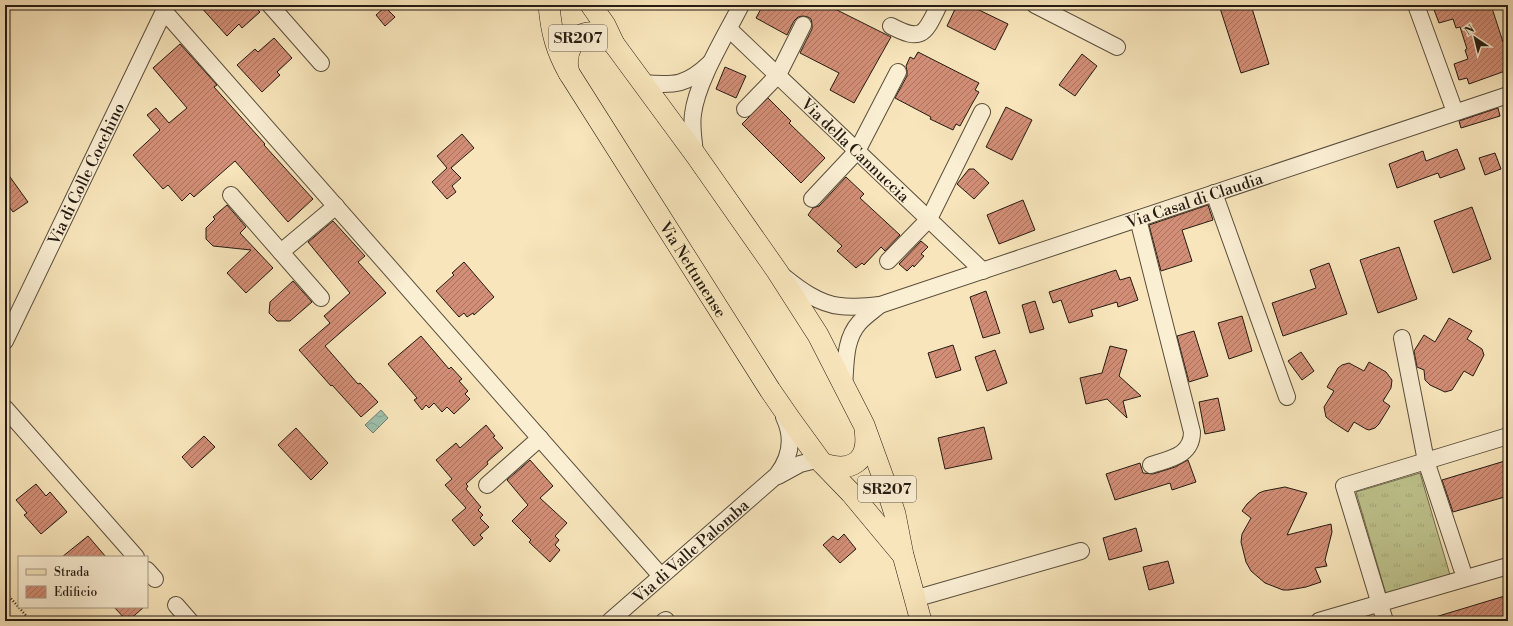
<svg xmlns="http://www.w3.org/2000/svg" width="1513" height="626" viewBox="0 0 1513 626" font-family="'Libre Bodoni',serif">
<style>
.grass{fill:url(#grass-tufts);stroke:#727050}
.water{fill:url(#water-waves);stroke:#6e7e6e}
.building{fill:url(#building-hatch);stroke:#251b12}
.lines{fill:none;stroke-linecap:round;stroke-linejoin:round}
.minor-casing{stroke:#5a4e3c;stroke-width:18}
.major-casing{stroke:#251b12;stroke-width:22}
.path{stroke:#251b12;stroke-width:2.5;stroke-dasharray:1 2;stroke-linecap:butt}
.minor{stroke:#faeed3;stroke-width:16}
.major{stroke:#f8e5bb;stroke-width:21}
.labels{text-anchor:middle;stroke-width:4;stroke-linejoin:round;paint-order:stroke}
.shield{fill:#faeed3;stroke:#655a4c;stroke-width:1}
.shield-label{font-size:15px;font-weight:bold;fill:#251b12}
.street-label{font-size:16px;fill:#251b12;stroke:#faeed3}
</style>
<defs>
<pattern id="grass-tufts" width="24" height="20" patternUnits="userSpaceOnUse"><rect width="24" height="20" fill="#bfc48e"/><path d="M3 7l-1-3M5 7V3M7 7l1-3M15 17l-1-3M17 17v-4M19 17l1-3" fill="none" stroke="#a4a879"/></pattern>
<pattern id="water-waves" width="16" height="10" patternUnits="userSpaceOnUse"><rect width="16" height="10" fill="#9ec0ab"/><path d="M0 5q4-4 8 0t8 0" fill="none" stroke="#88a492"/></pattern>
<pattern id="building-hatch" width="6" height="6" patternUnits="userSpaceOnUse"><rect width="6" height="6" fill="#d28e76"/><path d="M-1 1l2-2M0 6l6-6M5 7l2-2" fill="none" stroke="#aa735f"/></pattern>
</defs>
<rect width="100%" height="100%" fill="#f8e5bb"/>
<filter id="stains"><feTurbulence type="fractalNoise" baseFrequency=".005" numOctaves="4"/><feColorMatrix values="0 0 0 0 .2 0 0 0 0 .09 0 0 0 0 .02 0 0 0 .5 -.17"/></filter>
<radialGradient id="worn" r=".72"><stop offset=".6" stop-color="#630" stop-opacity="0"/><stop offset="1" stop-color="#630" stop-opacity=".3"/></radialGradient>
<polygon class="grass" points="1420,473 1450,575 1386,594 1356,492"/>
<polygon class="water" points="381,410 388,418 373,433 365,425"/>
<g class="building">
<polygon points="199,5 253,5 260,12 242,28 239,24 227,36"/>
<polygon points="763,5 827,5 891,37 854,103 830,90 839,73 800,53 812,29 812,24 811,19 808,17 803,16 798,17 794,21 787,35 756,18"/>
<polygon points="957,5 972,5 980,9 979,10 1008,24 995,50 947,26"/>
<polygon points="1219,5 1251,5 1269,64 1241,73"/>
<polygon points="1440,5 1491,5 1503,42 1508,40 1508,70 1469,84 1467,78 1459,80 1454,64 1468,59 1465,50 1467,49 1460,27 1456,28 1453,19 1439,23 1433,7"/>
<polygon points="385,7 395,17 385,26 376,15"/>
<polygon points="274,38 292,58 277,72 280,75 262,92 237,65 255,49 258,52"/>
<polygon points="180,44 217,85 214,87 265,144 264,145 313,199 288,222 235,161 194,197 190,193 182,201 168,185 163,189 133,155 160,130 147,115 156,108 169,123 187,108 153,68"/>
<polygon points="918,52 979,83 975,90 979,92 972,104 960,126 956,124 953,130 930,119 931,117 895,98 907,76 907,71 906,66 910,57 914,59"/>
<polygon points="1082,54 1097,66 1075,96 1059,85"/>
<polygon points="725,67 746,76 736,98 716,89"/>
<polygon points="768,98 791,121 789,123 825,158 801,183 742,124"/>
<polygon points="1006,107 1032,120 1012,160 986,147"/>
<polygon points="1498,108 1500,116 1461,128 1459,121"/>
<polygon points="462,134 474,148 451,168 461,178 452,186 456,192 447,199 432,182 447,168 437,156"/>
<polygon points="1457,149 1465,169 1440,178 1438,173 1397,188 1389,164 1423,151 1426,161"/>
<polygon points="1495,153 1501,169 1485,175 1479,158"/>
<polygon points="969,169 974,169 989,183 974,199 957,184"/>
<polygon points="5,170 28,202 13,212 5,201"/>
<polygon points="846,177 864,194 860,198 900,235 885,251 881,247 864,265 862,263 856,268 837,251 842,246 808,215 813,208 819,206"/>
<polygon points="1023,200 1035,230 999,244 987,215"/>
<polygon points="227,205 246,227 240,233 273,268 246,293 227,273 251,250 213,246 206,239 206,228 215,219 213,217"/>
<polygon points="1208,205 1213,220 1182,230 1192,261 1161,271 1149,225"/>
<polygon points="1472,207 1491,259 1453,273 1434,221"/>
<polygon points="333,221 365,256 358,262 386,293 325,346 358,384 360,383 378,402 361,417 332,385 331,386 299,350 330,323 324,316 350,293 308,242"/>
<polygon points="921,241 928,247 921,254 924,256 914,267 913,265 907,271 899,264"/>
<polygon points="1399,247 1417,299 1378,313 1360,260"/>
<polygon points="464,262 494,297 474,315 473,313 467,317 464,313 459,317 436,291 454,275 452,273"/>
<polygon points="1329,263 1347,314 1283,336 1272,303 1316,288 1310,270"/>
<polygon points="1116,270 1120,280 1130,277 1138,300 1118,307 1117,302 1091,310 1093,316 1069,323 1061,300 1053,303 1049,292"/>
<polygon points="293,281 312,302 290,321 277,321 269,313 270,302"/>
<polygon points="986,291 1000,333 983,338 970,297"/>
<polygon points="1035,301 1044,329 1030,333 1022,305"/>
<polygon points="1242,316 1252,351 1229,359 1218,323"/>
<polygon points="1449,318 1472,331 1467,339 1482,349 1484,355 1473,376 1464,371 1452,390 1445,392 1430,385 1425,380 1424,370 1417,367 1414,351 1424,335 1435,342"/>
<polygon points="1194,331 1208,376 1189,382 1177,336"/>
<polygon points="421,336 449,369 451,367 462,379 459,381 468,391 465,394 470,399 454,414 447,407 442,412 434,403 429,408 426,405 422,410 414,400 417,398 388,364"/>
<polygon points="953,345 961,370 936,378 928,353"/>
<polygon points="1110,346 1127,350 1119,376 1141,396 1123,401 1127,418 1107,399 1086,404 1080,378 1102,373"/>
<polygon points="995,350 1007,383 987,391 975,357"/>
<polygon points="1301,352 1314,371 1302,380 1288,361"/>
<polygon points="1369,362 1386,372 1392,380 1391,388 1383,401 1390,406 1379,424 1375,428 1369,430 1366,429 1354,422 1348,432 1331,421 1326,417 1324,407 1334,391 1327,387 1338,368 1342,365 1349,363 1364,371"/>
<polygon points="1218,398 1225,430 1205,434 1199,402"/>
<polygon points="486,425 495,436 493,437 503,448 487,462 488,464 466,484 468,486 466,489 481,507 478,510 483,515 480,518 489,527 480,535 483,538 474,546 452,520 466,508 445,485 452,479 436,460 456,443 460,448"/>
<polygon points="984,427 992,459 945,469 938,438"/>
<polygon points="296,428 328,463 311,480 278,445"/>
<polygon points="204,436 215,447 192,468 182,457"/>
<polygon points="530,460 553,486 540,498 567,523 555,536 559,540 555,545 560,550 550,562 529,542 531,540 512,521 528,505 507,480"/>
<polygon points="1188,460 1196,482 1172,490 1170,483 1115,500 1106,474 1140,463 1143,473 1153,474 1175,467"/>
<polygon points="1508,460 1508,496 1453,512 1442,480"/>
<polygon points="36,484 46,496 50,492 67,512 41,534 24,515 27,513 16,500"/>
<polygon points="1285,487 1307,493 1287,535 1331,524 1332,532 1325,560 1327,566 1315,568 1321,582 1306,587 1289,590 1283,590 1265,583 1251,571 1246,562 1241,542 1242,534 1251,518 1242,511 1247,504 1259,493 1264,491"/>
<polygon points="1136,528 1142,551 1109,560 1103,538"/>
<polygon points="844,534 856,549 840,563 823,545 833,536 838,540"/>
<polygon points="88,536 106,557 62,557"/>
<polygon points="1168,561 1174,583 1149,590 1143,567"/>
<polygon points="1508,595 1508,621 1432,621 1432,618"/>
<polygon points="114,607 144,607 128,621 127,621"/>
</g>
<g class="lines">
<g class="minor-casing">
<g id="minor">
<polyline points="270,5 321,63"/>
<polyline points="1035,5 1117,47"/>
<polyline points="1416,5 1455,112"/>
<polyline points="164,11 661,576"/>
<path d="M891,26c32,17 34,7 48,-21"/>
<path id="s1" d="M729,29l254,242"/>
<path d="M643,83c32,3 44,2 67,-20"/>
<polyline points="745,109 778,75 803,25"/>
<path d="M695,154c-1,-13 -4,-27 -2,-40 4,-33 33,-79 48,-109"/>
<polyline points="1214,193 1287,397"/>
<polyline points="231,195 321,298"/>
<polyline points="812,199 857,151 898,72"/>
<path d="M1138,219l54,213c0,24 -23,27 -41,33"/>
<polyline points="281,252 336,206"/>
<polyline points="888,261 929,219 982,112"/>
<path id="s2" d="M783,276c16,13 36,28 57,30 13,2 27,0 40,-1l628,-210"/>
<polyline points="1402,338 1426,461 1462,569"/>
<path id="s3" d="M5,341l162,-336"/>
<path d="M844,386c2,-21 0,-46 15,-63 6,-7 14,-12 21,-18"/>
<polyline points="5,408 136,557"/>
<polyline points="778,476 800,464 820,459"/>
<polyline points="487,485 540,438"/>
<polyline points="147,570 155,579"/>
<polyline points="914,599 1081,551"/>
<polyline points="176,605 190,621"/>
<path id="s4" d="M610,621l167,-146c14,-18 17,-37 7,-58"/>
<polyline points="664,621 666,620"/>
<polyline points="1319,621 1508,566"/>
<polyline points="1385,621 1344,486 1508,436"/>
</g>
</g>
<g class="major-casing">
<g id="major">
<path id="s5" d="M549,5c2,26 7,45 20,68l201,317 20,29 32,44 29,30 50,60"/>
<polyline points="591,5 605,25 614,44"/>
<path d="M569,73c-5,-16 3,-43 25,-40 8,1 14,6 20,11l81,110 82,117 41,64 46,90 21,58 10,31 8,41 18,66"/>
<path d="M822,463c29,11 48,-2 43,-33"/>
</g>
</g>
<polyline class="path" points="5,592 31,621"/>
<use href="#minor" class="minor"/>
<use href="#major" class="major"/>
</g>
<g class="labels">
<g class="shield">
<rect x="549" y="25" width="58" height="26" rx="3"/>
<rect x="858" y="476" width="58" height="26" rx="3"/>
</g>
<g class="shield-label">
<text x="578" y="43">SR207</text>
<text x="887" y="494">SR207</text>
</g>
<g class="street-label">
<text dy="6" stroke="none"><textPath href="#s1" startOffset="175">Via della Cannuccia</textPath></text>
<text dy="6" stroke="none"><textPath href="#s3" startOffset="186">Via di Colle Cocchino</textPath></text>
<text dy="6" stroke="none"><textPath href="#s2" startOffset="437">Via Casal di Claudia</textPath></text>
<text dy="6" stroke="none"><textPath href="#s5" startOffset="304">Via Nettunense</textPath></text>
<text dy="6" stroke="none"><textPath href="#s4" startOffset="107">Via di Valle Palomba</textPath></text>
</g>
</g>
<rect width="1513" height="626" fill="none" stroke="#f8e5bb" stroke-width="20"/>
<rect x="6" y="6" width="1501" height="614" fill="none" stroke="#251b12" stroke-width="2"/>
<rect x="10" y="10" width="1493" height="606" fill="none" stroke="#251b12"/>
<rect x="18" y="556" width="130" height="52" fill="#faeed3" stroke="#a59a86"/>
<rect x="26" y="569" width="20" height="6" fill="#f8e5bb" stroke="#a59a86"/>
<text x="54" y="576" font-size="12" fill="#251b12">Strada</text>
<rect x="26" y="586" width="20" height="12" fill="url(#building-hatch)" stroke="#a59a86"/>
<text x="54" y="596" font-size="12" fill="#251b12">Edificio</text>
<g transform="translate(1475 38) rotate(325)" stroke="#faeed3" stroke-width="3" paint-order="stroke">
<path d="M0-3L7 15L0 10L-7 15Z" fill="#251b12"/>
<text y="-6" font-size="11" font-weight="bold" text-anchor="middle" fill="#251b12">N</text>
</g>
<rect width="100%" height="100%" filter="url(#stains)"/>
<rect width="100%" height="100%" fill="url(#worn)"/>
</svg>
